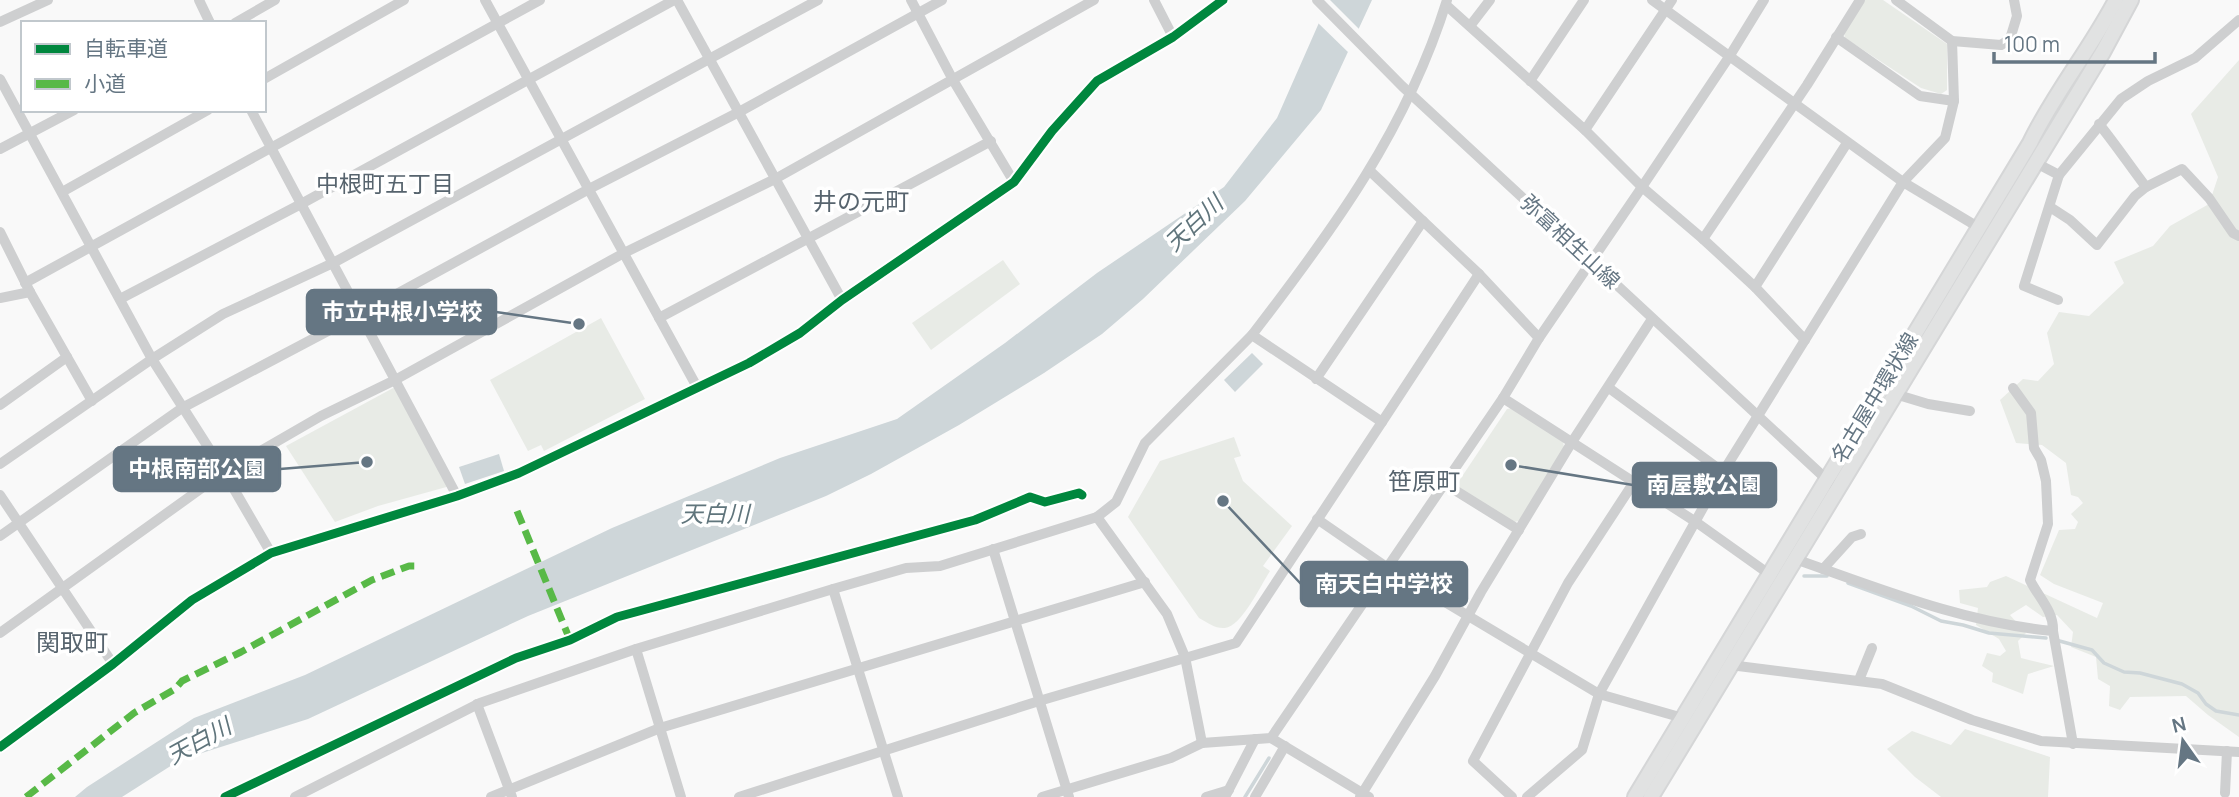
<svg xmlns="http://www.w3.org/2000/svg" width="2239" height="797" viewBox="0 0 2239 797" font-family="Manrope,'Noto Sans JP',sans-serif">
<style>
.green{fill:#e8ebe6}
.water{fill:#ced6d9}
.pier{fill:#f9f9f9}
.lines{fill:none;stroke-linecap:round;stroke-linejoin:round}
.stream{stroke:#ced6d9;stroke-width:3.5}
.major-casing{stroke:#d5d6d7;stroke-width:18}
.minor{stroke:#cecfd0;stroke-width:10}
.major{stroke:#e1e2e2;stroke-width:14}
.quiet{stroke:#58b947;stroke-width:7;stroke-dasharray:14 7;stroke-linecap:butt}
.cycleway-casing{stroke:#fff;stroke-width:13}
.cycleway{stroke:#00873e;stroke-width:9}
.labels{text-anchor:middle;stroke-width:7;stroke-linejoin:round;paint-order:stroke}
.street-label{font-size:21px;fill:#657683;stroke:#fff}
.neighbourhood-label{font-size:23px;fill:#57646e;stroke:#fff}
.water-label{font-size:23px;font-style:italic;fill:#60757c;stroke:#fff}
.quarter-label{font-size:24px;fill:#57646e;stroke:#fff}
.leader{fill:none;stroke:#657683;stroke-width:2.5}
.callout-dot{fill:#657683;stroke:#fff;stroke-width:2.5}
.callout{fill:#657683;stroke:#657683;stroke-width:2.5}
.callout-label{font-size:23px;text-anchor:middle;font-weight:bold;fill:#fff}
</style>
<rect width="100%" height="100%" fill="#f9f9f9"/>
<g class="green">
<polygon points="1865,0 1883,0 1947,44 1947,90 1941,94 1921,88 1845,38 1844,33"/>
<polygon points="2239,60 2239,737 2208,715 2186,696 2130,697 2120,710 2109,706 2110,686 2098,679 2096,657 2071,647 2073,632 2057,615 2043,617 2026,605 2010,615 2026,633 2018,641 2021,658 2054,666 2028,674 2023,694 1992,682 1993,673 1982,666 1987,653 2000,656 2006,651 1999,639 1976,625 1978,608 1960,603 1959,590 1987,587 1990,582 2006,576 2097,618 2103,603 2054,584 2040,575 2059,530 2075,529 2078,522 2071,514 2083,503 2078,497 2071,495 2066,463 2042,445 2016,443 2000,400 2023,379 2038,381 2054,364 2047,333 2059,312 2089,316 2124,283 2114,262 2153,246 2170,226 2209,204 2218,177 2191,114"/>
<polygon points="1003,260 1020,284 931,350 912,323"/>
<polygon points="601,318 645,399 544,451 541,445 528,451 490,380"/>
<polygon points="395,387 450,486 378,506 335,522 286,446"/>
<polygon points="1512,408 1563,441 1564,447 1519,521 1514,522 1458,489 1457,484 1507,409"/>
<path d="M1234,437l7,19 -7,2 9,23 49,45 -29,40 7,5c-9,14 -29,56 -45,57 -9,1 -17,-5 -26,-10l-71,-101 32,-56z"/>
<polygon points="1965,729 2050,757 2048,797 1941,797 1915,777 1887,749 1912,731 1951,745"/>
</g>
<g class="water">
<polygon points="1329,0 1372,0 1321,110 1245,201 1143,299 1102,334 1044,373 959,425 871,474 826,496 528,616 308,719 180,760 122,797 75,797 87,787 194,718 305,675 612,528 780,458 897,419 1005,343 1097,273 1224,187 1277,118"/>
<polygon points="1252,353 1263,364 1235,392 1224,380"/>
<polygon points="499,454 504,471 465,484 459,467"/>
</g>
<polygon class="pier" points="1325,0 1330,0 1361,31 1351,55 1316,21"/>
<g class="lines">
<g class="stream">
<polyline points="1804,576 1827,576"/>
<polyline points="1848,583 1911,606 1941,621 1963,625 1989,633 2046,638"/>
<polyline points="2056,640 2092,650 2104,663 2124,672 2140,673 2182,684 2198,693 2206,704 2216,711 2239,715"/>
<polyline points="1245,797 1269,758"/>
</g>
<g class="major-casing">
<g id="major">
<path d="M1635,797l395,-654c24,-50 60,-93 86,-143"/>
<polyline points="1651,797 2103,52 2131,0"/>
</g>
</g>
<g class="minor">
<polyline points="199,0 210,23"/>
<polyline points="485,0 697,387"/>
<polyline points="677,0 842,300"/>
<polyline points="911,0 953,80 1014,182"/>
<polyline points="1154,0 1173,37"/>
<polyline points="1317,0 1402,86 1837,489"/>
<polyline points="1652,0 1903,182 1945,138 1954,101 1952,41"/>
<polyline points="1896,0 1952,41 2001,45 2010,39 2017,16 2014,0"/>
<polyline points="1446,5 1585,130 1642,187 1703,239 1755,287 1805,340"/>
<polyline points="0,22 48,0"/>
<polyline points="235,23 275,0"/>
<polyline points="1470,26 1490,0"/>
<polyline points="1836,37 1920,96 1954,101"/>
<polyline points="0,79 152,359 224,472 271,553"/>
<polyline points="264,79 404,0"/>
<polyline points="1530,81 1584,0"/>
<polyline points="251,110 457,496"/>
<path d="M2099,124c17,21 31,42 47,63"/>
<polyline points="1585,130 1672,0"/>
<polyline points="0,149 74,110"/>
<polyline points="2034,162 2059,175 2121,99 2148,81 2195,58 2239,20"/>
<polyline points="1370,171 1479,274 1539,338"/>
<polyline points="62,192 208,110"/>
<polyline points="2050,207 2070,220 2097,245 2135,196 2146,187 2182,169 2209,198 2233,233 2239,236"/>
<polyline points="0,232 30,292 92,401"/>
<polyline points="1703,239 1807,85 1860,0"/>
<polyline points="25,283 540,0"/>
<polyline points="1755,287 1847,143"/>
<polyline points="0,298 30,292"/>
<polyline points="120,299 301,204 674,0"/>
<polyline points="2058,300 2024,286 2059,175"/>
<polyline points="659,318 991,141"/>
<path d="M1252,335c81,-105 155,-206 195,-335"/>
<polyline points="1316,379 1423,221"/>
<polyline points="1609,388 1723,472"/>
<path d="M2013,388l18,25 3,35 7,12 5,21 2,43 -18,56c8,17 24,31 23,51"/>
<polyline points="1895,394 1928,404 1970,411"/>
<polyline points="1503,398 1696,522 1769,574"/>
<polyline points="0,405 67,357"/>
<polyline points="1382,422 1479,274"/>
<polyline points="0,464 152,359 223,314 333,263 818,0"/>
<polyline points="1445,484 1519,530"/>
<polyline points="0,495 113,664"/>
<polyline points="1317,519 1388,568 1599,694 1683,718"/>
<polyline points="0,536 182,408 360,314 589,189 739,112 942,0"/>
<polyline points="993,549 1069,797"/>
<path d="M1795,559c83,29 169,64 258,72l20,113"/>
<polyline points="1823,569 1852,537 1861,534"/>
<polyline points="833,589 898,797"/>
<polyline points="0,633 224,472 321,416 395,380 624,253 775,179 1094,0"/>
<polyline points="636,649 681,797"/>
<polyline points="1730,665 1882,684 1972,720 2041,741 2239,752"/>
<polyline points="1859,680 1872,648"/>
<polyline points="477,704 512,797"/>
<polyline points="1271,738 1369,797"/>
<polyline points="0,747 113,664 192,600 271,553 457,496 519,473 749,363 800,333 842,300 1014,182 1052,131 1097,81 1173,37 1223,0"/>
<polyline points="2225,793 2227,751"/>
<polyline points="295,797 480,703 636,649 833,589 906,568 940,566 1097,517 1167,614 1185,657 1202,743"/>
<polyline points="491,797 660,728 1145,582"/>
<polyline points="739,797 1039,701 1236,643 1382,422 1252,335 1145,443 1116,502 1097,517"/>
<polyline points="1042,797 1171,758 1202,743 1271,738 1503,398 1539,338 1642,187 1729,57 1764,0"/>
<polyline points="1206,797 1229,790"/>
<polyline points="1225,797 1255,739"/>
<polyline points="1255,797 1285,746"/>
<polyline points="1360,797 1435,676 1481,592 1572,442 1652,319"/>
<polyline points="1512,797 1473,761 1568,583 1634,482"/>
<polyline points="1527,797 1582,750 1599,694 1723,472 1903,182 1978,227"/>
</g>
<use href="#major" class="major"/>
<g class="quiet">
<polyline points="517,511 570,640"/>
<polyline points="26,797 134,713 175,689 182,681 241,652 372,580 409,566 418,566"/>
</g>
<g class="cycleway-casing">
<g id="cycleway">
<polyline points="0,747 113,664 192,600 271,553 457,496 519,473 749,363 800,333 842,300 1014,182 1052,131 1097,81 1173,37 1223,0"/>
<polyline points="225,797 516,658 570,640 617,617 975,520 1030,497 1045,502 1079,493 1082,495"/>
</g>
</g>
<use href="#cycleway" class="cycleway"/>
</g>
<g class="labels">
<g class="street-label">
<text transform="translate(1570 242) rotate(43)" y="7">弥富相生山線</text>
<text transform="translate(1875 398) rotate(-59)" y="7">名古屋中環状線</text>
</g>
<g class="neighbourhood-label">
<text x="385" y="192">中根町五丁目</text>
</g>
<g class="water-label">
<text transform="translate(1194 223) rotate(-43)" y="8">天白川</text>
<text x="715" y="522">天白川</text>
<text transform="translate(199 741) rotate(-29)" y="8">天白川</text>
</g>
<g class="quarter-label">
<text x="861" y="210">井の元町</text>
<text x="1424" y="490">笹原町</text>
<text x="72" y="651">関取町</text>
</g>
</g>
<path class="leader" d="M579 324L496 312M367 462L280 469M1511 465L1633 485M1223 501L1301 584"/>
<g class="callout-dot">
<circle cx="579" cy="324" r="7"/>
<circle cx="367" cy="462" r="7"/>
<circle cx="1511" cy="465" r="7"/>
<circle cx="1223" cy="501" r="7"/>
</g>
<g class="callout">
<rect x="307" y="290" width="189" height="44" rx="7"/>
<rect x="114" y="447" width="166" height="44" rx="7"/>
<rect x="1633" y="463" width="143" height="44" rx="7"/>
<rect x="1301" y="562" width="166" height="44" rx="7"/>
</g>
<g class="callout-label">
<text x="402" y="320">市立中根小学校</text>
<text x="197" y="477">中根南部公園</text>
<text x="1704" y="493">南屋敷公園</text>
<text x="1384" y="592">南天白中学校</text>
</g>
<rect x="21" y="21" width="245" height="91" fill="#ffffff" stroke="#c1c8cd" stroke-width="2"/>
<rect x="35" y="44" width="35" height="10" fill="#00873e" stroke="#c1c8cd" stroke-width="2"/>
<text x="84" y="56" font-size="21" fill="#657683">自転車道</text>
<rect x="35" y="79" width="35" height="10" fill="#58b947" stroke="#c1c8cd" stroke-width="2"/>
<text x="84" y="91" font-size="21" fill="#657683">小道</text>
<g transform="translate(2183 741) rotate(346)" stroke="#ffffff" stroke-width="5" paint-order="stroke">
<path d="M0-5L12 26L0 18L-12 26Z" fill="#657683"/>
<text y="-10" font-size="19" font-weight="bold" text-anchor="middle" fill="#657683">N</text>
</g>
<path d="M1994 52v10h161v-10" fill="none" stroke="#657683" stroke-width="3.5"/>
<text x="2004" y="52" font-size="21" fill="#657683" stroke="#ffffff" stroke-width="5" paint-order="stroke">100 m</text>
</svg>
